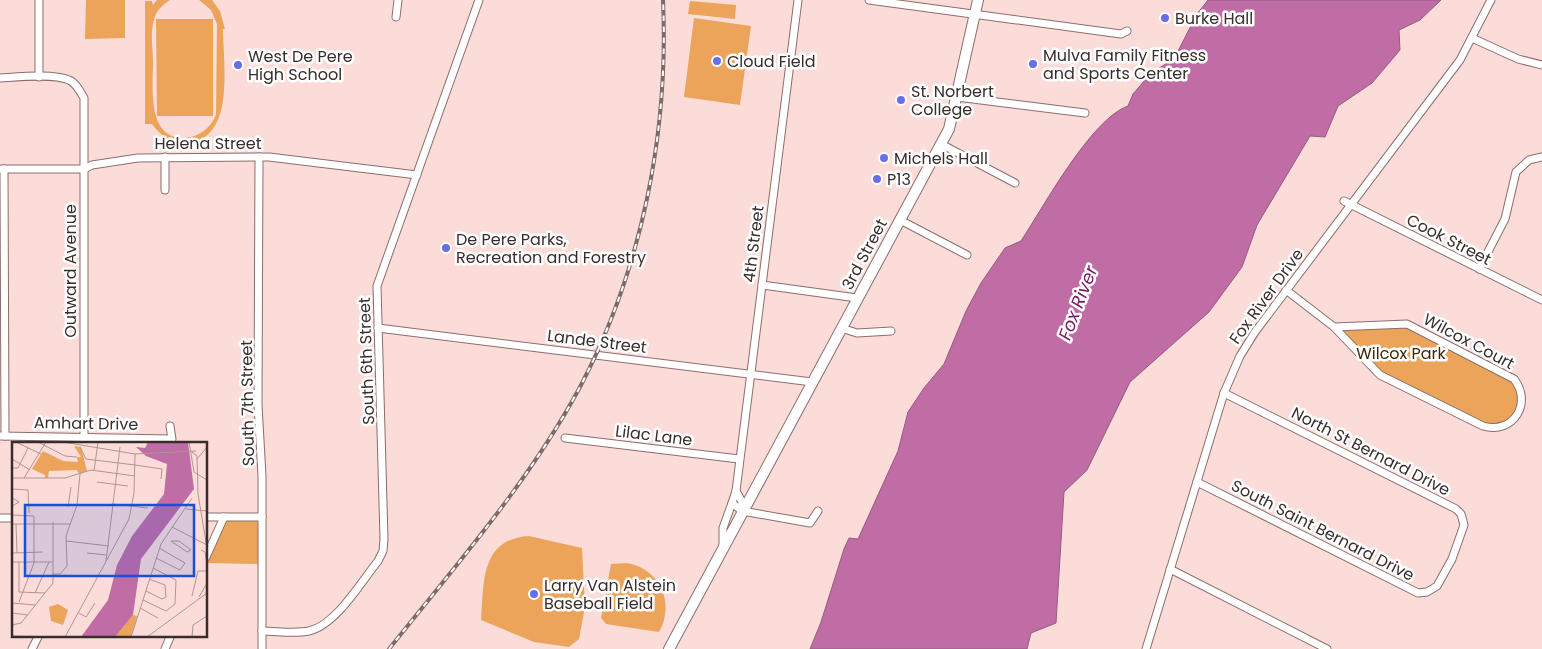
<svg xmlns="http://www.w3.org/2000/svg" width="1542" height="649" font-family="Poppins,sans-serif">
<rect width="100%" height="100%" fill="#fcdcd9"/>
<g fill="#eca45a">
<polygon points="86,0 125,0 125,38 85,39"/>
<path d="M157 0H170C162 5 156 11 154 20 150 33 153 49 153 62 153 89 146 145 191 137 203 134 211 126 216 115L217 24 211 10 199 0H212L220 11 225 29H223C223 63 236 138 188 143 174 144 160 136 152 124H145V1H152L153 5Z"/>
<polygon points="690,1 736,5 735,19 688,14"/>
<polygon points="694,18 751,26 740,105 684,97"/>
<polygon points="156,19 213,19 213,116 157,116"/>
<polygon points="1407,324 1508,375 1520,389 1517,416 1494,428 1380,375 1334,327"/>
<polygon points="224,517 262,517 262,564 206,563 206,557"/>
<path d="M529 536 582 548 585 607 579 639 569 647 534 642 481 620C484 583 480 539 529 536Z"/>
<path d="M627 563C661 569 675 604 659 632L606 624 601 618 611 564Z"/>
</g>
<path fill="#c06da5" stroke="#985a81" d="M1208 0H1441L1420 20 1399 30 1400 50 1372 83 1338 106 1325 137 1310 136 1257 225 1242 267 1209 312 1130 382 1087 470 1064 492 1056 623 1031 633 1027 649H810L821 622 844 549 849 538 858 539 898 451 908 412 924 388 944 364 966 311 981 283 1005 248 1021 241C1044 206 1091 119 1128 106L1133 94 1151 73 1174 59 1197 14Z"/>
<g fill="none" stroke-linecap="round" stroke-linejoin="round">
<defs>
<g id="street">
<polyline points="39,0 39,77"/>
<polyline points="798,0 736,491 732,503 742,511 810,523 818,511"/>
<polyline points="869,0 1121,34 1127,31"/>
<polyline points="396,17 398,0"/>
<polyline points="1472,38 1518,59 1542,65"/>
<path d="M0 78C17 77 54 73 69 80 76 83 80 91 84 98V443"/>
<polyline points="957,97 1085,113"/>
<polyline points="941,144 1015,183"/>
<polyline points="165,157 165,190"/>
<polyline points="259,157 258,405 262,476 262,649"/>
<polyline points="0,169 84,169 92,165 138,158 269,157 417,175"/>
<polyline points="4,169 5,436"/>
<polyline points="1344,201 1542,300"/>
<polyline points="900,220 967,255"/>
<polyline points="1479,269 1505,219 1516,172 1529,160 1542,157"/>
<polyline points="762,285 857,298"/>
<polyline points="1286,290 1334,327"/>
<path d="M1407 324 1514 379C1533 403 1513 435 1483 426L1380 375 1334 327Z"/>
<polyline points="378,328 812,382"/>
<polyline points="841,328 857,333 891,331"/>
<polyline points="0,436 172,439 170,426"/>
<polyline points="565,438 739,459"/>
<polyline points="1197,482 1418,593 1427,592 1437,586 1452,559 1464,525 1461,514 1456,509 1224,393"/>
<polyline points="736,491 742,502 742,510"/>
<polyline points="206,517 262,517"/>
<polyline points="0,518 14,518"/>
<polyline points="723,546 723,528 732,503"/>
<polyline points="206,557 224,517"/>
<polyline points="1170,569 1327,649"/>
<path d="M262 631C277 631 294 634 309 631 336 625 361 582 378 561L383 551 384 539 377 286 479 0"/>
<polyline points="32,649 39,635"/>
<polyline points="165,649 171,635"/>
<polyline points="1146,649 1224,393 1240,356 1255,332 1460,60 1491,0"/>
</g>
<polyline id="secondary" points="669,649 949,129 978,0"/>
</defs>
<use href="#street" stroke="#8a6e6c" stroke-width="9"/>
<use href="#secondary" stroke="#8a6e6c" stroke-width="12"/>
<use href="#street" stroke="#fff" stroke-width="7"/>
<use href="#secondary" stroke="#fff" stroke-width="10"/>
<defs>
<path id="rail" d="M389 649C456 565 529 482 580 387 642 269 669 132 663 0"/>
</defs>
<use href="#rail" stroke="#7d6a69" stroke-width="4"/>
<use href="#rail" stroke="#fff" stroke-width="2" stroke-dasharray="5.5" stroke-linecap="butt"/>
</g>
<g fill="#676fe8" stroke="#fff" stroke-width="2">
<circle cx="1165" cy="18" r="5"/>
<circle cx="717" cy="61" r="5"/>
<circle cx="1033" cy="64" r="5"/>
<circle cx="238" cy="65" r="5"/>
<circle cx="901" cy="100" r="5"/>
<circle cx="884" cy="158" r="5"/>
<circle cx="877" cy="179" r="5"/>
<circle cx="446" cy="248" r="5"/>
<circle cx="534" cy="594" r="5"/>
</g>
<g text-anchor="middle" stroke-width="5" stroke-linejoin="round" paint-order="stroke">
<g font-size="16" fill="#392d2c" stroke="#fff" text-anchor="start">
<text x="1175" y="24">Burke Hall</text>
<text x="1043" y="61">Mulva Family Fitness<tspan x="1043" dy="18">and Sports Center</tspan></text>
<text x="248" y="62">West De Pere<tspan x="248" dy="18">High School</tspan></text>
<text x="727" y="67">Cloud Field</text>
<text x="911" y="97">St. Norbert<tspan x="911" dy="18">College</tspan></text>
<text x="894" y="164">Michels Hall</text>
<text x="887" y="185">P13</text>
<text x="456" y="245">De Pere Parks,<tspan x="456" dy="18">Recreation and Forestry</tspan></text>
<text x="544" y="591">Larry Van Alstein<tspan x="544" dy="18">Baseball Field</tspan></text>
</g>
<g font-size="16" fill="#392d2c" stroke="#fff">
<text x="208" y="149">Helena Street</text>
<text transform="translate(1449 239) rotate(27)" y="6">Cook Street</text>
<text transform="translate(753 244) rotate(-83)" y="6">4th Street</text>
<text transform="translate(864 254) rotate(-62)" y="6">3rd Street</text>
<text transform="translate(70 271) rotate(-90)" y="6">Outward Avenue</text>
<text transform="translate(1266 296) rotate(-54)" y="6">Fox River Drive</text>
<text transform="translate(597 341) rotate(7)" y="6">Lande Street</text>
<text transform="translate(1469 341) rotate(28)" y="6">Wilcox Court</text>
<text transform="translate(366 361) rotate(-92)" y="6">South 6th Street</text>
<text transform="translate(247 403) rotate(-91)" y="6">South 7th Street</text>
<text transform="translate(86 423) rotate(1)" y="6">Amhart Drive</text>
<text transform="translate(654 435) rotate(7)" y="6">Lilac Lane</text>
<text transform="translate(1371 451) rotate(27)" y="6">North St Bernard Drive</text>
<text transform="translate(1323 530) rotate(27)" y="6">South Saint Bernard Drive</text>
</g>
<g font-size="16" fill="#422605" stroke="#fff">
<text x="1401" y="359">Wilcox Park</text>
</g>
<g font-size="18" font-style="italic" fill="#7b1763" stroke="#fff">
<text transform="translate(1078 303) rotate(-69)" y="6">Fox River</text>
</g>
</g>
<g transform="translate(12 442)">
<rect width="195" height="195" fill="#fcdcd9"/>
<path d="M62 4 69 5 75 29 67 32 65 28 37 29 36 36H33V33L20 27 31 9 51 19 66 20 65 15H69ZM46 162 56 168 51 183 39 179 37 165ZM121 173 125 174 119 195H103Z" fill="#eca45a"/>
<path d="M136 0H176L182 47 129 117 121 173 103 195H69L96 158 105 123 120 94 152 52 155 22 134 14 124 5 133 6Z" fill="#c06da5"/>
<path fill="none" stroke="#ae9694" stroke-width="1" d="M4 0 29 12M26 0 53 14 65 15M51 0 123 12 184 9M177 0 182 30 195 38M68 5 74 17 123 23M180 10 185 14 186 52 195 106M0 17 18 28M185 17 195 5M123 23 150 27 149 37M0 26H6L16 6M82 29 86 0M0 36H53L79 28 123 34M12 36 34 0M85 40 116 44M0 47 16 48 17 71M0 56 7 60 0 64M100 62 136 66M56 65 59 45M174 67 195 69M0 73 22 74V121L7 160M0 82H58M4 82 5 111M13 82V111M160 85 195 103M54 99 97 104M159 99H167L179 108 175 110ZM189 108 193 110 195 123M0 111 31 110M75 111 94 113M144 116 168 128 173 121 147 106M94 119 108 5M0 120H41M7 120V150L33 151M41 132H48L55 124 54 94 65 63 68 32M134 149 150 157 154 155 153 143 137 137M23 151 37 120M180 154 186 129H194M187 155 195 141M131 158 154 169 163 162 164 138 141 126M0 161 23 163M128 166 146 176M0 171 16 173M67 171 74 175 83 161M0 183 9 181 41 141V80M0 194 49 195M53 195 117 77 122 51 123 12M119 195 149 102 180 56M135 195 195 151M180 195 181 183 195 174"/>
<path fill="#1d4ed8" fill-opacity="0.15" stroke="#1d4ed8" stroke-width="2.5" d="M13 63H182V134H13Z"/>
<rect width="195" height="195" fill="none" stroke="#392d2c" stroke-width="2.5"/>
</g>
</svg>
